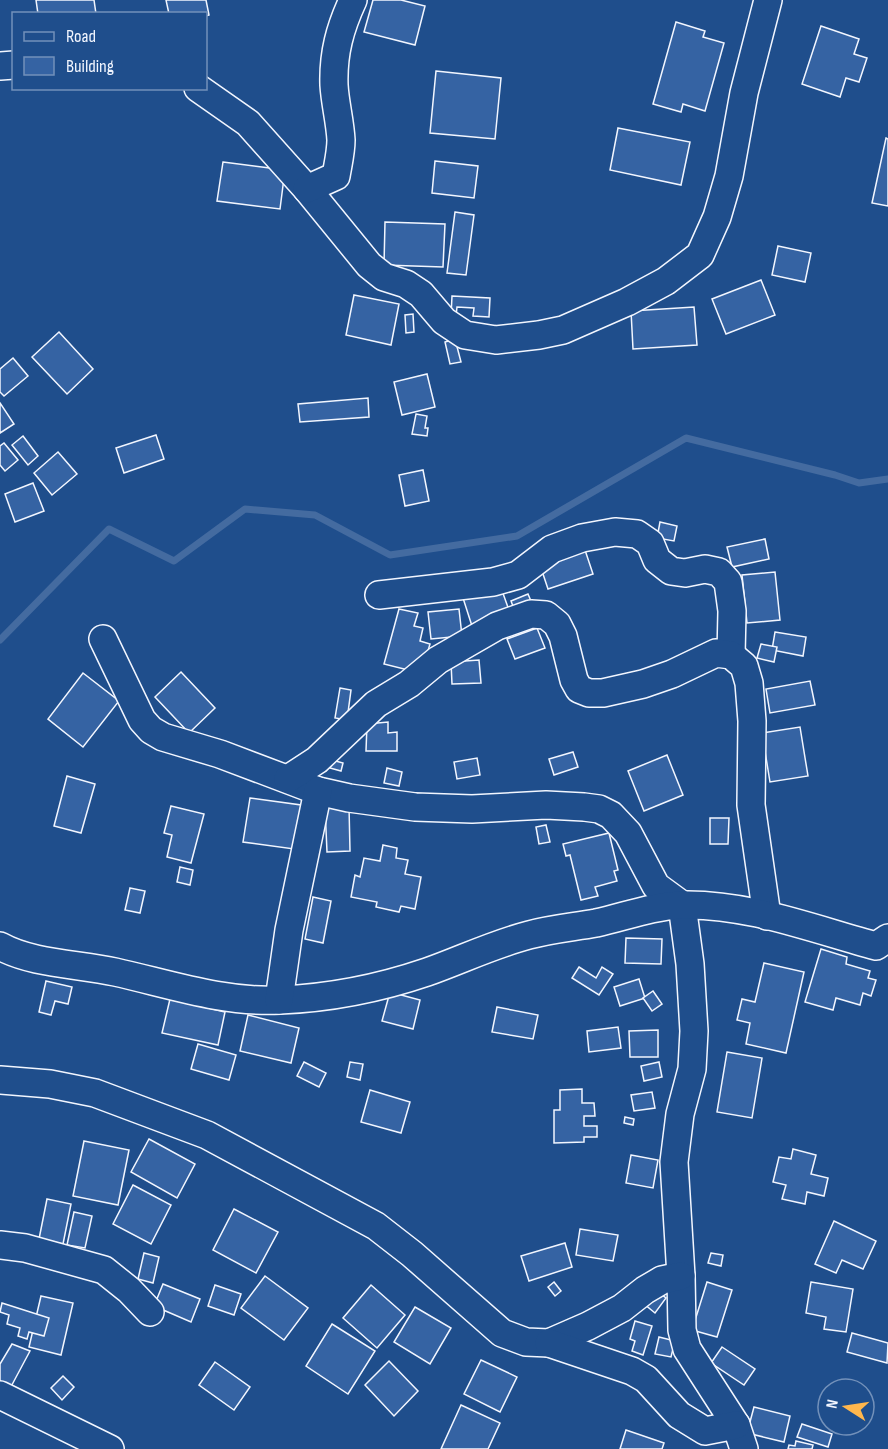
<svg xmlns="http://www.w3.org/2000/svg" width="888" height="1449" font-family="'Sofia Sans Condensed',sans-serif">
<rect width="100%" height="100%" fill="#1f4e8c"/>
<g fill="none" stroke-linecap="round" stroke-linejoin="round">
<polyline stroke="#446ba0" stroke-width="7" points="0,640 109,529 174,561 245,509 315,515 390,555 517,536 686,438 835,475 859,483 888,479"/>
</g>
<g fill="#3563a3" stroke="#f2f6ff" stroke-width="1.5">
<polygon points="36,0 94,0 96,14 38,14"/>
<polygon points="166,0 206,0 209,15 206,16 206,14 169,14"/>
<polygon points="373,0 401,0 425,6 415,45 364,32"/>
<polygon points="676,22 705,31 703,37 724,43 705,111 683,104 681,112 653,104"/>
<polygon points="821,26 859,39 854,54 867,58 859,82 846,78 840,97 802,84"/>
<polygon points="436,71 501,78 495,139 430,133"/>
<polygon points="618,128 690,142 681,185 610,170"/>
<polygon points="886,138 888,139 888,206 872,203"/>
<polygon points="435,161 478,166 474,198 432,193"/>
<polygon points="223,162 285,170 280,209 217,201"/>
<polygon points="455,212 474,215 466,275 447,273"/>
<polygon points="385,222 445,224 443,267 384,265"/>
<polygon points="778,246 811,253 805,282 772,275"/>
<polygon points="761,280 775,315 726,334 712,299"/>
<polygon points="354,295 399,304 391,345 346,335"/>
<polygon points="452,296 490,298 489,317 473,316 474,308 457,307 456,316 451,316"/>
<polygon points="694,307 697,345 633,349 631,311"/>
<polygon points="413,314 414,332 406,333 405,315"/>
<polygon points="59,332 93,369 67,394 32,357"/>
<polygon points="455,339 461,362 450,364 445,342"/>
<polygon points="13,358 28,376 4,396 0,392 0,369"/>
<polygon points="427,374 435,407 402,415 394,382"/>
<polygon points="368,398 369,417 300,422 298,404"/>
<polygon points="0,403 14,424 0,433"/>
<polygon points="416,414 427,416 425,428 428,428 427,436 412,434"/>
<polygon points="156,435 164,459 124,473 116,448"/>
<polygon points="23,436 38,456 28,465 12,445"/>
<polygon points="4,443 18,460 5,471 0,465 0,446"/>
<polygon points="58,452 77,474 52,495 34,473"/>
<polygon points="423,470 429,501 405,506 399,475"/>
<polygon points="33,483 44,511 15,522 5,494"/>
<polygon points="660,522 677,526 674,541 657,538"/>
<polygon points="765,539 769,559 732,567 727,547"/>
<polygon points="584,547 593,574 548,589 539,562"/>
<polygon points="775,572 780,620 747,623 742,575"/>
<polygon points="500,585 510,613 472,626 463,598"/>
<polygon points="528,594 534,608 516,614 511,601"/>
<polygon points="399,609 418,613 414,626 423,628 420,641 430,644 423,668 412,671 384,664"/>
<polygon points="459,609 462,636 431,639 428,612"/>
<polygon points="537,628 545,648 515,659 507,639"/>
<polygon points="775,632 806,637 803,656 772,650"/>
<polygon points="761,644 777,647 774,662 757,658"/>
<polygon points="479,660 481,683 452,684 451,662"/>
<polygon points="181,672 215,708 189,733 155,697"/>
<polygon points="83,673 119,701 83,747 48,719"/>
<polygon points="810,681 815,705 770,713 766,689"/>
<polygon points="340,688 351,690 347,720 335,718"/>
<polygon points="388,722 388,733 397,732 397,751 366,751 367,724"/>
<polygon points="800,727 808,776 770,782 762,733"/>
<polygon points="573,752 578,767 554,775 549,759"/>
<polygon points="667,755 683,795 644,811 628,771"/>
<polygon points="477,758 480,775 457,779 454,762"/>
<polygon points="332,760 343,763 341,771 330,768"/>
<polygon points="387,768 402,772 399,786 384,783"/>
<polygon points="67,776 95,784 81,833 54,826"/>
<polygon points="250,798 301,805 294,849 243,842"/>
<polygon points="171,806 204,814 191,863 167,857 172,835 164,833"/>
<polygon points="349,806 350,851 327,852 325,807"/>
<polygon points="710,818 729,818 728,844 710,844"/>
<polygon points="546,825 550,842 539,844 536,827"/>
<polygon points="609,833 618,870 614,871 617,881 595,887 598,896 581,900 570,855 566,856 563,844"/>
<polygon points="383,845 397,848 396,858 408,860 405,874 421,877 415,909 401,906 399,912 376,907 377,902 351,897 355,875 360,877 364,858 380,861"/>
<polygon points="180,867 193,870 190,885 177,882"/>
<polygon points="130,888 145,891 140,913 125,910"/>
<polygon points="313,897 331,901 323,943 305,939"/>
<polygon points="626,938 662,939 661,964 625,963"/>
<polygon points="821,949 847,957 846,964 870,971 868,978 876,980 871,996 863,993 860,1005 836,998 833,1010 805,1002"/>
<polygon points="764,963 804,972 786,1053 746,1044 750,1023 737,1020 742,999 755,1002"/>
<polygon points="579,967 596,978 602,967 613,974 599,995 572,978"/>
<polygon points="639,979 645,998 620,1006 614,987"/>
<polygon points="46,981 72,987 68,1004 55,1001 51,1015 39,1012"/>
<polygon points="653,991 662,1004 652,1011 643,998"/>
<polygon points="390,992 420,1000 413,1029 382,1021"/>
<polygon points="170,999 225,1012 218,1045 162,1033"/>
<polygon points="497,1007 538,1015 533,1039 492,1032"/>
<polygon points="248,1015 299,1028 291,1063 240,1051"/>
<polygon points="618,1027 621,1048 589,1052 587,1031"/>
<polygon points="658,1030 658,1057 630,1057 629,1031"/>
<polygon points="198,1044 236,1055 229,1080 191,1069"/>
<polygon points="727,1052 762,1058 752,1118 717,1112"/>
<polygon points="304,1062 326,1073 319,1087 297,1076"/>
<polygon points="350,1062 363,1064 360,1080 347,1077"/>
<polygon points="659,1062 662,1077 644,1081 641,1066"/>
<polygon points="582,1089 582,1103 594,1103 595,1116 584,1116 584,1126 597,1126 597,1137 584,1137 584,1142 554,1143 554,1110 560,1110 560,1090"/>
<polygon points="370,1090 410,1102 401,1133 361,1122"/>
<polygon points="652,1092 655,1108 634,1111 631,1095"/>
<polygon points="625,1117 634,1119 633,1125 624,1123"/>
<polygon points="149,1139 195,1164 177,1198 131,1172"/>
<polygon points="84,1141 129,1150 118,1205 73,1196"/>
<polygon points="793,1149 816,1155 811,1174 828,1178 824,1196 807,1192 805,1204 782,1199 786,1185 773,1182 779,1157 791,1159"/>
<polygon points="631,1155 658,1160 653,1188 626,1183"/>
<polygon points="133,1185 171,1205 151,1244 113,1224"/>
<polygon points="47,1199 71,1204 63,1244 39,1239"/>
<polygon points="234,1209 278,1232 256,1273 213,1250"/>
<polygon points="74,1212 92,1216 85,1248 67,1245"/>
<polygon points="834,1221 876,1241 863,1269 842,1260 836,1273 815,1264"/>
<polygon points="580,1229 618,1235 613,1261 576,1255"/>
<polygon points="565,1243 572,1267 529,1281 521,1256"/>
<polygon points="144,1253 159,1257 153,1283 138,1279"/>
<polygon points="711,1253 723,1255 721,1266 708,1263"/>
<polygon points="265,1276 308,1308 284,1340 241,1308"/>
<polygon points="554,1282 561,1291 555,1296 548,1287"/>
<polygon points="707,1282 732,1290 717,1337 692,1330"/>
<polygon points="811,1282 853,1289 846,1332 824,1329 826,1317 806,1313"/>
<polygon points="163,1284 200,1299 191,1322 154,1306"/>
<polygon points="215,1285 241,1294 234,1315 208,1306"/>
<polygon points="371,1285 405,1315 377,1348 343,1318"/>
<polygon points="653,1288 666,1298 655,1313 643,1303"/>
<polygon points="41,1296 73,1303 61,1355 29,1347"/>
<polygon points="2,1303 49,1318 44,1336 29,1332 27,1339 18,1336 20,1328 7,1324 9,1315 0,1312"/>
<polygon points="415,1307 451,1328 430,1364 394,1342"/>
<polygon points="635,1321 652,1326 643,1355 632,1351 635,1341 630,1339"/>
<polygon points="332,1324 375,1351 348,1394 306,1366"/>
<polygon points="852,1333 888,1343 887,1363 847,1352"/>
<polygon points="659,1337 675,1341 671,1357 655,1354"/>
<polygon points="12,1344 30,1351 6,1396 0,1392 0,1364"/>
<polygon points="722,1347 755,1369 744,1385 711,1363"/>
<polygon points="481,1360 517,1377 500,1412 464,1394"/>
<polygon points="389,1361 418,1391 394,1416 365,1385"/>
<polygon points="215,1362 250,1387 234,1410 199,1385"/>
<polygon points="63,1376 74,1387 62,1400 51,1388"/>
<polygon points="461,1405 500,1423 488,1449 441,1449"/>
<polygon points="754,1407 790,1416 784,1442 747,1433"/>
<polygon points="802,1424 832,1434 828,1447 797,1437"/>
<polygon points="626,1430 664,1443 662,1449 620,1449"/>
<polygon points="796,1441 813,1445 812,1449 788,1449 789,1445 795,1446"/>
</g>
<g fill="none" stroke-linecap="round" stroke-linejoin="round">
<defs>
<g id="minor">
<polyline points="0,66 14,65"/>
<polyline points="198,88 248,123 307,189 369,265 384,277 406,284 421,294 444,321 465,335 496,340 539,335 563,330 627,302 666,281 700,255 717,217 729,176 744,93 768,0"/>
<path d="M307 189 336 176C338 164 341 152 341 140 340 121 335 103 334 85 333 53 340 28 353 0"/>
<polyline points="379,595 493,582 518,575 552,549 582,538 615,532 637,534 650,543 657,560 671,571 685,573 705,569 719,572 728,582 732,611 731,655"/>
<polyline points="103,639 142,720 151,730 163,737 220,754 318,791 349,798 415,807 472,809 546,805 584,807 599,809 611,815 628,833 656,886 682,905 690,964 694,1031 692,1069 680,1114 674,1162 681,1276 682,1330 687,1349 736,1425 744,1449"/>
<polyline points="288,779 317,760 376,704 409,684 438,660 497,626 531,614 546,615 557,624 563,636 574,680 579,689 589,693 603,693 643,684 672,674 716,653 731,655 744,666 749,683 752,721 751,805 767,916"/>
<path d="M0 946C32 964 80 964 115 972 169 984 224 1003 280 1000 330 998 380 988 427 972 461 960 494 944 529 935 551 929 574 927 596 923 624 917 652 906 681 905 747 903 813 929 876 946L888 938"/>
<polyline points="279,1000 289,930 318,791"/>
<polyline points="0,1080 50,1084 95,1093 207,1135 376,1226 412,1254 502,1333 526,1342 549,1343 588,1326 622,1308 645,1290 662,1280 681,1276"/>
<polyline points="0,1245 25,1248 104,1270 129,1290 150,1312"/>
<polyline points="549,1343 632,1371 646,1379 679,1415 705,1431 736,1425"/>
<polyline points="0,1395 110,1449"/>
</g>
</defs>
<use href="#minor" stroke="#f2f6ff" stroke-width="30"/>
<use href="#minor" stroke="#1f4e8c" stroke-width="27"/>
</g>
<rect x="12" y="12" width="195" height="78" fill="#1f4e8c" stroke="#7391ba" stroke-width="1.5"/>
<rect x="24" y="32" width="30" height="9" fill="#1f4e8c" stroke="#7391ba" stroke-width="1.5"/>
<text x="66" y="42" font-size="18" fill="#f2f6ff">Road</text>
<rect x="24" y="57" width="30" height="18" fill="#3563a3" stroke="#7391ba" stroke-width="1.5"/>
<text x="66" y="72" font-size="18" fill="#f2f6ff">Building</text>
<g transform="translate(846 1407) rotate(282)"><circle r="28" fill="#1f4e8c" stroke="#7391ba" stroke-width="1.5"/>
<path d="M0-4.5L10 22L0 15L-10 22Z" fill="#ffb74d"/>
<text y="-9" font-size="16" font-weight="bold" text-anchor="middle" fill="#f2f6ff">N</text>
</g>
</svg>
